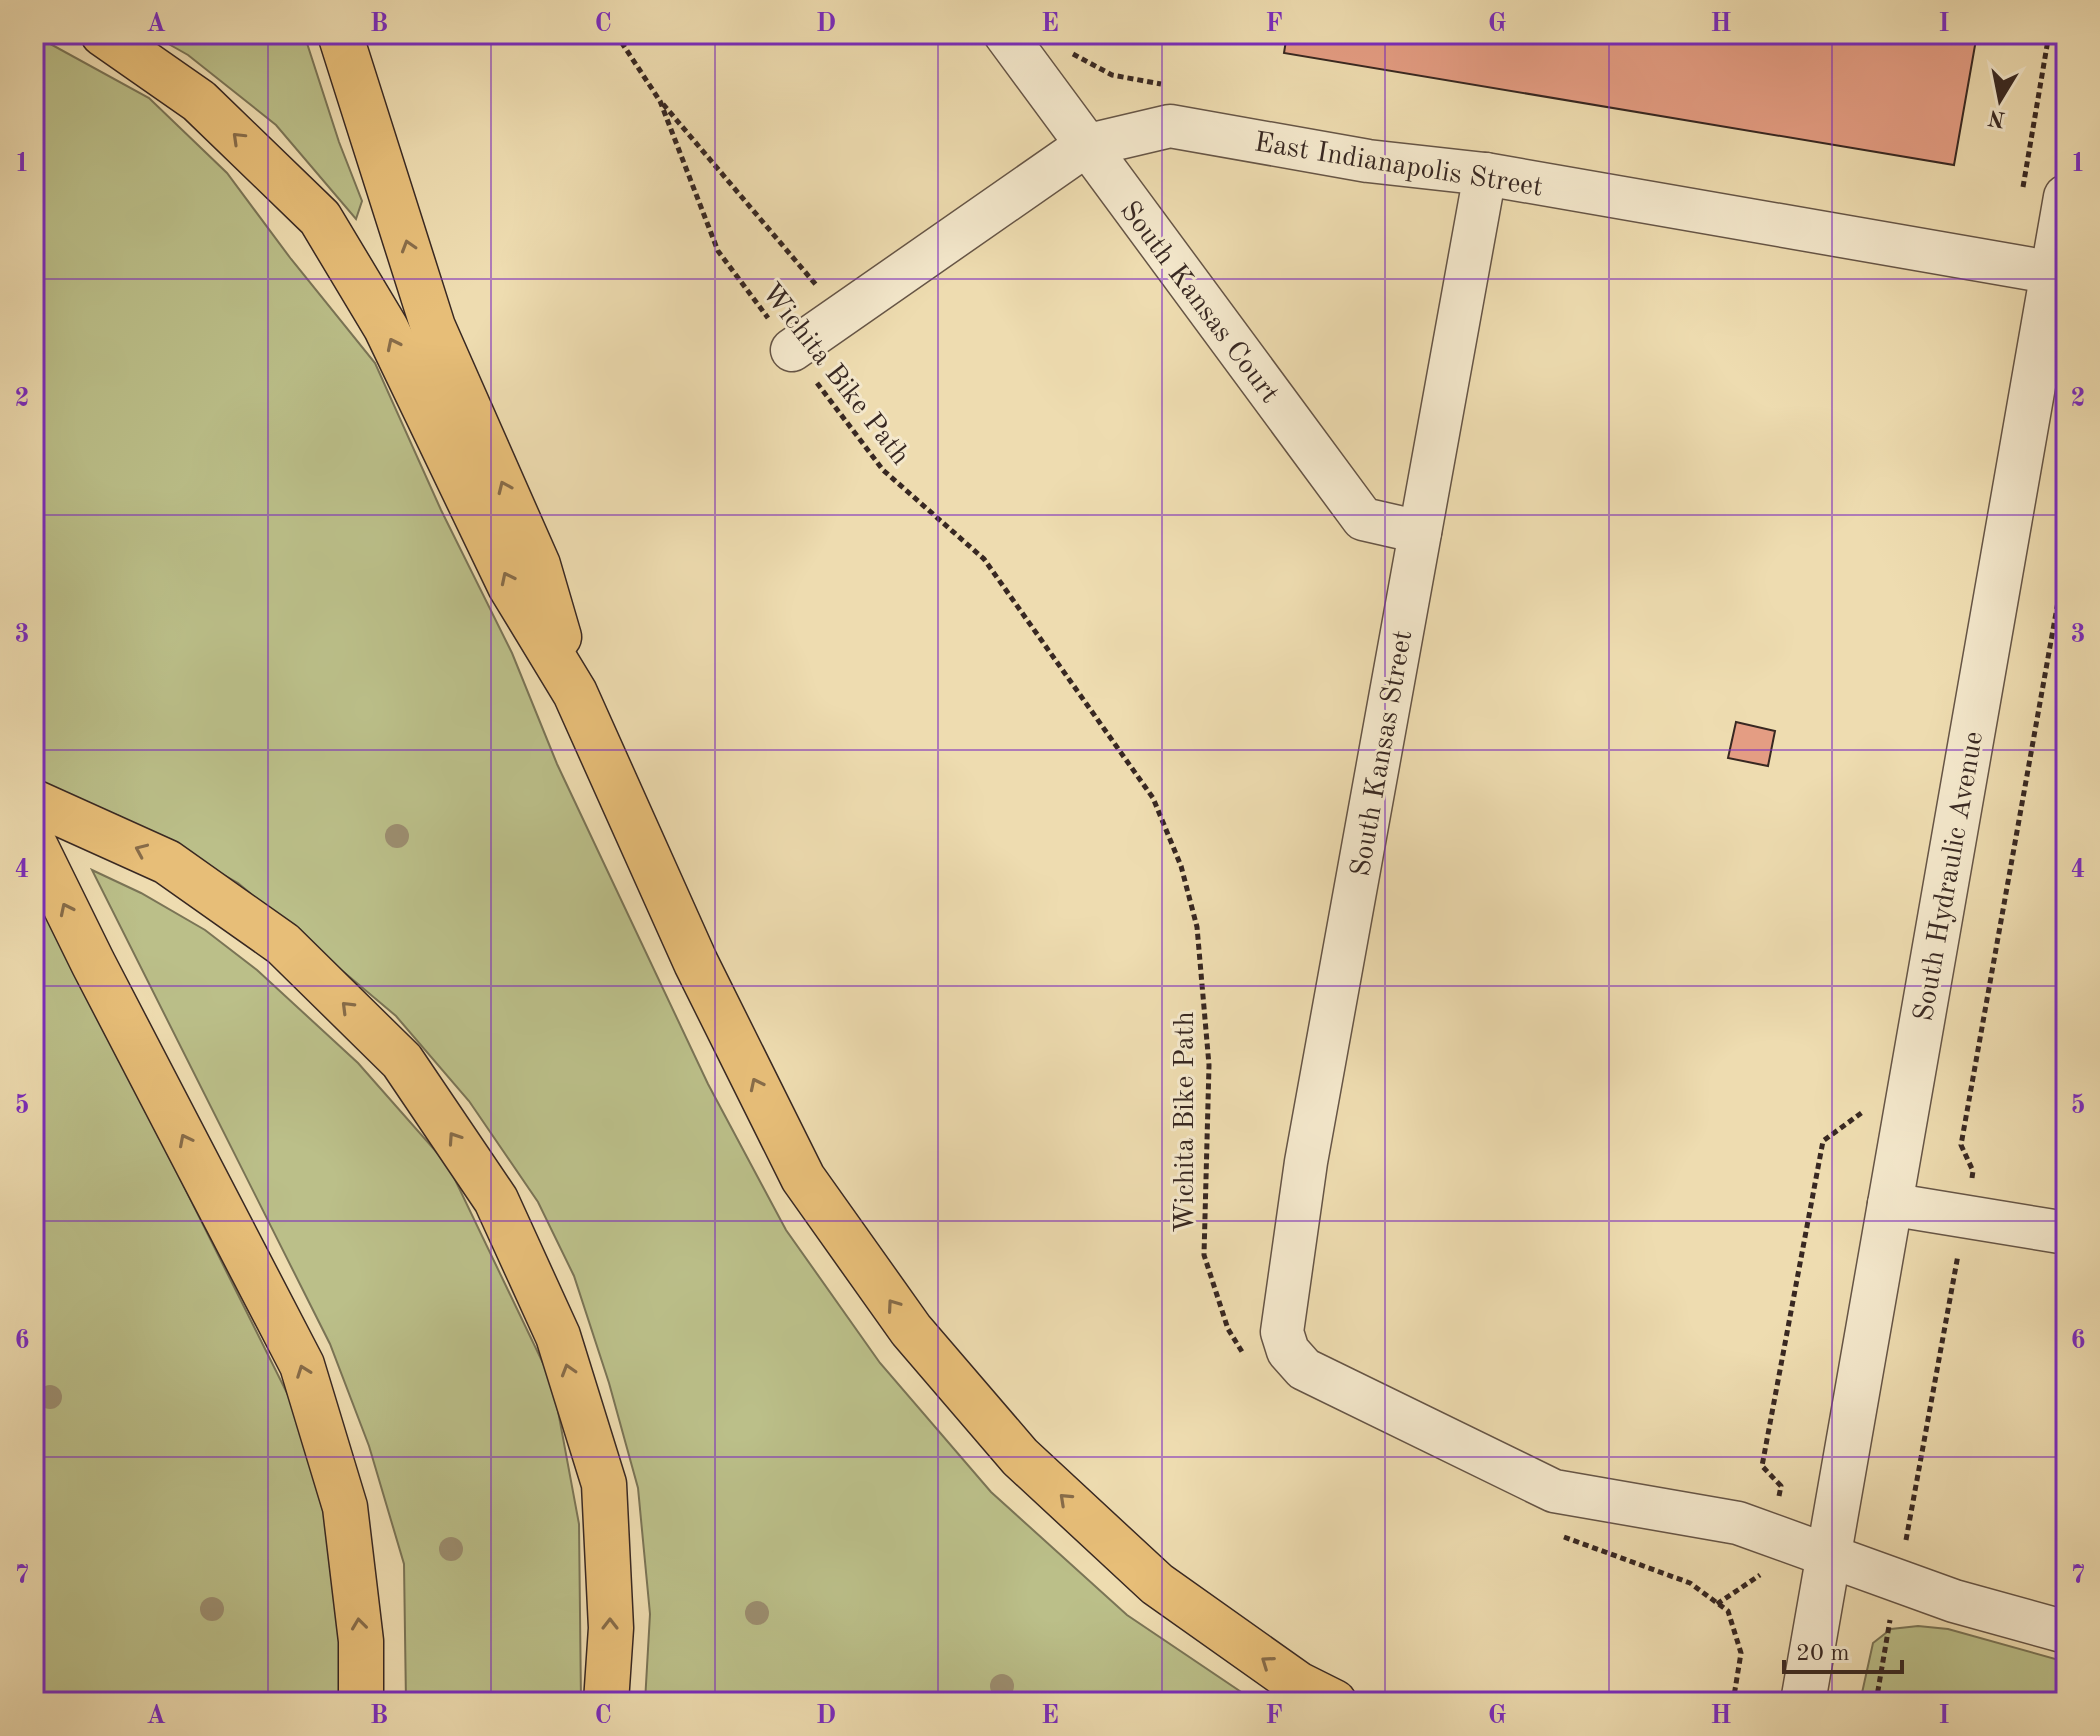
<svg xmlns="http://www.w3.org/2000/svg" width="2100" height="1736" font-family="'Old Standard TT',serif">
<rect width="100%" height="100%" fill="#eedcb0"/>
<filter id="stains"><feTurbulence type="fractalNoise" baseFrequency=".0025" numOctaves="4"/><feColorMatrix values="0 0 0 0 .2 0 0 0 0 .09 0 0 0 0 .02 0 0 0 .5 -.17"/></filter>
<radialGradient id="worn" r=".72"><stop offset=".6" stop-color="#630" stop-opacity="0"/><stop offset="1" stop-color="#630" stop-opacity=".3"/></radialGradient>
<g fill="#bbbf89" stroke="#7a7456" stroke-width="2">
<polygon points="151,34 304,34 339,142 362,201 356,219 276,125 188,55"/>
<polygon points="34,35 149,98 227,173 291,259 375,363 441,510 512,653 557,764 708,1084 786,1230 880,1363 991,1492 1127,1615 1256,1702 645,1702 650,1614 638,1488 609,1383 574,1276 538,1202 469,1101 396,1016 238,883 119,816 46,787 34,758"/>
<polygon points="92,870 141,893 205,930 257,970 358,1063 448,1165 553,1384 579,1524 581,1702 406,1702 404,1564 369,1446 330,1344"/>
<polygon points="34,893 63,944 291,1401 329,1531 350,1702 127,1702 34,1691"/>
<polygon points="1918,1626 1948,1629 2066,1662 2066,1702 1860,1702 1873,1643 1891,1629"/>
</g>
<g fill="#e49d83" stroke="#382822" stroke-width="2">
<polygon points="1287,34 1977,34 1954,165 1284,53"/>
<polygon points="1736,722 1775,731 1768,766 1728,758"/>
</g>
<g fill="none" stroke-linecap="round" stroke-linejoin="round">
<defs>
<g id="minor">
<polyline points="1005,34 1363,519 1420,532"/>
<polyline points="1485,174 1306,1162 1282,1332 1288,1351 1304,1369 1554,1491 1738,1523 1954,1601 2066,1632"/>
<polyline points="792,350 1085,146 1170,126 1368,161 1485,174 2066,275"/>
<polyline points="1889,1204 2066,1233"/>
</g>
<polyline id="tertiary" points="1803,1702 2066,197"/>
<g id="motorway">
<polyline points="103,34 199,101 320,218 386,328 510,586 575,693 696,963 803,1178 911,1330 1020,1457 1157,1584 1298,1684 1334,1702"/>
<polyline points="340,34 433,327 538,565 559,637"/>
<polyline points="34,802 167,862 283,944 402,1061 496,1200 558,1336 604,1484 611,1628 606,1702"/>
<polyline points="34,843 93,963 302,1365 345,1507 361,1641 361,1702"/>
</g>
</defs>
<use href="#minor" stroke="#665546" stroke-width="45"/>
<use href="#tertiary" stroke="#665546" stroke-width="47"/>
<use href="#motorway" stroke="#382822" stroke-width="47"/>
<g stroke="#382822" stroke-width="5" stroke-dasharray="6 4" stroke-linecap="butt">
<polyline points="616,34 660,101 718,251 768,318"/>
<polyline points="1073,54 1112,75 1161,84"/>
<polyline points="663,104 817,286"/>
<polyline points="2023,187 2049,34"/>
<polyline points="817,383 883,470 984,559 1153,798 1181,866 1197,927 1209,1065 1204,1255 1228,1329 1244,1355"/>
<polyline points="1972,1178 1973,1171 1961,1145 2066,557"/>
<polyline points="1779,1496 1781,1486 1762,1466 1823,1141 1864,1111"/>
<polyline points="1564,1537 1690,1583 1728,1611 1741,1653 1733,1702"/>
<polyline points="1906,1540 1958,1255"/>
<polyline points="1717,1604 1760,1575"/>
<polyline points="1876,1702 1890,1620"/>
</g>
<use href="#minor" stroke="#f4e8cc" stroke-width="42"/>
<use href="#tertiary" stroke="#f4e8cc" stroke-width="44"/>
<use href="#motorway" stroke="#e7be78" stroke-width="44"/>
</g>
<g fill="#9c8e70">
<circle cx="397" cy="836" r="12"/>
<circle cx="50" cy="1397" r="12"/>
<circle cx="451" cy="1549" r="12"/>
<circle cx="212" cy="1609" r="12"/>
<circle cx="757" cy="1613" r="12"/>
<circle cx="1002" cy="1686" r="12"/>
</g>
<defs><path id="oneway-chevron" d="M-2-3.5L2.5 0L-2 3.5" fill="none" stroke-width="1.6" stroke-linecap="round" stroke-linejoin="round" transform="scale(2)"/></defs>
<g stroke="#876c49">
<use href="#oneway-chevron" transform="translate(238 138) rotate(-136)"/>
<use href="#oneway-chevron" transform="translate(408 246) rotate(-107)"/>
<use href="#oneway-chevron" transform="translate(393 344) rotate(-116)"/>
<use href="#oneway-chevron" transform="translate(504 487) rotate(-114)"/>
<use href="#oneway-chevron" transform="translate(507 578) rotate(-116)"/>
<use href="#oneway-chevron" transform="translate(141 850) rotate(-156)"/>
<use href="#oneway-chevron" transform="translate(66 909) rotate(-116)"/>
<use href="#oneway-chevron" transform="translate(347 1007) rotate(-135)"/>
<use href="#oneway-chevron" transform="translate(756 1084) rotate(-116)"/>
<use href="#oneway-chevron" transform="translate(454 1138) rotate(-124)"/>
<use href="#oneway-chevron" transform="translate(185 1140) rotate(-117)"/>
<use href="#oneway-chevron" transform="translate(893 1305) rotate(-125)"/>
<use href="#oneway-chevron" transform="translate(568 1370) rotate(-107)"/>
<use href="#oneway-chevron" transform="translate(303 1371) rotate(-110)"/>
<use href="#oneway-chevron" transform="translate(1065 1499) rotate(-137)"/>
<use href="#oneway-chevron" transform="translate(359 1624) rotate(-97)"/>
<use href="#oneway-chevron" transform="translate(610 1624) rotate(-90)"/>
<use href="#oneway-chevron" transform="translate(1267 1662) rotate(-145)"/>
</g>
<path fill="none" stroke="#7b2cbf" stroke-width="2" stroke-opacity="0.55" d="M268 34V1702M491 34V1702M715 34V1702M938 34V1702M1162 34V1702M1385 34V1702M1609 34V1702M1832 34V1702M34 279H2066M34 515H2066M34 750H2066M34 986H2066M34 1221H2066M34 1457H2066"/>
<g text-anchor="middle" stroke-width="6" stroke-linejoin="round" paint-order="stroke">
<g font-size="28" fill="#382822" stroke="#f4e8cc">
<text transform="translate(1399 163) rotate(9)" y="10">East Indianapolis Street</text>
<text transform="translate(1201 301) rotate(53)" y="10">South Kansas Court</text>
<text transform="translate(837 373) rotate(52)" y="10">Wichita Bike Path</text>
<text transform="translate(1380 753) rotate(-80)" y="10">South Kansas Street</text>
<text transform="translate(1947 876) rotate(-80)" y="10">South Hydraulic Avenue</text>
<text transform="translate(1183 1122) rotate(-90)" y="10">Wichita Bike Path</text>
</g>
</g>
<rect width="2100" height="1736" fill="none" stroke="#eedcb0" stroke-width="88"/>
<g transform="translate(2000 100) rotate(190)" stroke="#f4e8cc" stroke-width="6" paint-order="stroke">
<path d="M0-6L14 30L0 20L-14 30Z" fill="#382822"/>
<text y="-12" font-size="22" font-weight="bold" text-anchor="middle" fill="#382822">N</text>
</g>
<path d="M1784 1660v12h118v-12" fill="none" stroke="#382822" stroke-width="4"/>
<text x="1796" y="1660" font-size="24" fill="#382822" stroke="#f4e8cc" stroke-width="6" paint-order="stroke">20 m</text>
<rect x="44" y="44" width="2012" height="1648" fill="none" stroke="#7b2cbf" stroke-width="3"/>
<g font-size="26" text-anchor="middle" font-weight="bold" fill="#7b2cbf">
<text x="156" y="31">A</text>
<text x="379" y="31">B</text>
<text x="603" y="31">C</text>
<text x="826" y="31">D</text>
<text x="1050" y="31">E</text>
<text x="1274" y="31">F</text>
<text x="1497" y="31">G</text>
<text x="1721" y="31">H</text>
<text x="1944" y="31">I</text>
<text x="22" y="171">1</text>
<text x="2078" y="171">1</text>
<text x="22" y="406">2</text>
<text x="2078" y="406">2</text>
<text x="22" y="642">3</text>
<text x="2078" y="642">3</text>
<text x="22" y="877">4</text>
<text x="2078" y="877">4</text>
<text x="22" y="1113">5</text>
<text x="2078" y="1113">5</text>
<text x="22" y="1348">6</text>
<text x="2078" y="1348">6</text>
<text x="22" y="1583">7</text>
<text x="2078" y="1583">7</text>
<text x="156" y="1723">A</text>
<text x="379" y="1723">B</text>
<text x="603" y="1723">C</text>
<text x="826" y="1723">D</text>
<text x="1050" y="1723">E</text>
<text x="1274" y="1723">F</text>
<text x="1497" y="1723">G</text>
<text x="1721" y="1723">H</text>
<text x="1944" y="1723">I</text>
</g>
<rect width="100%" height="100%" filter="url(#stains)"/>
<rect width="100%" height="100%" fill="url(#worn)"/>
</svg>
